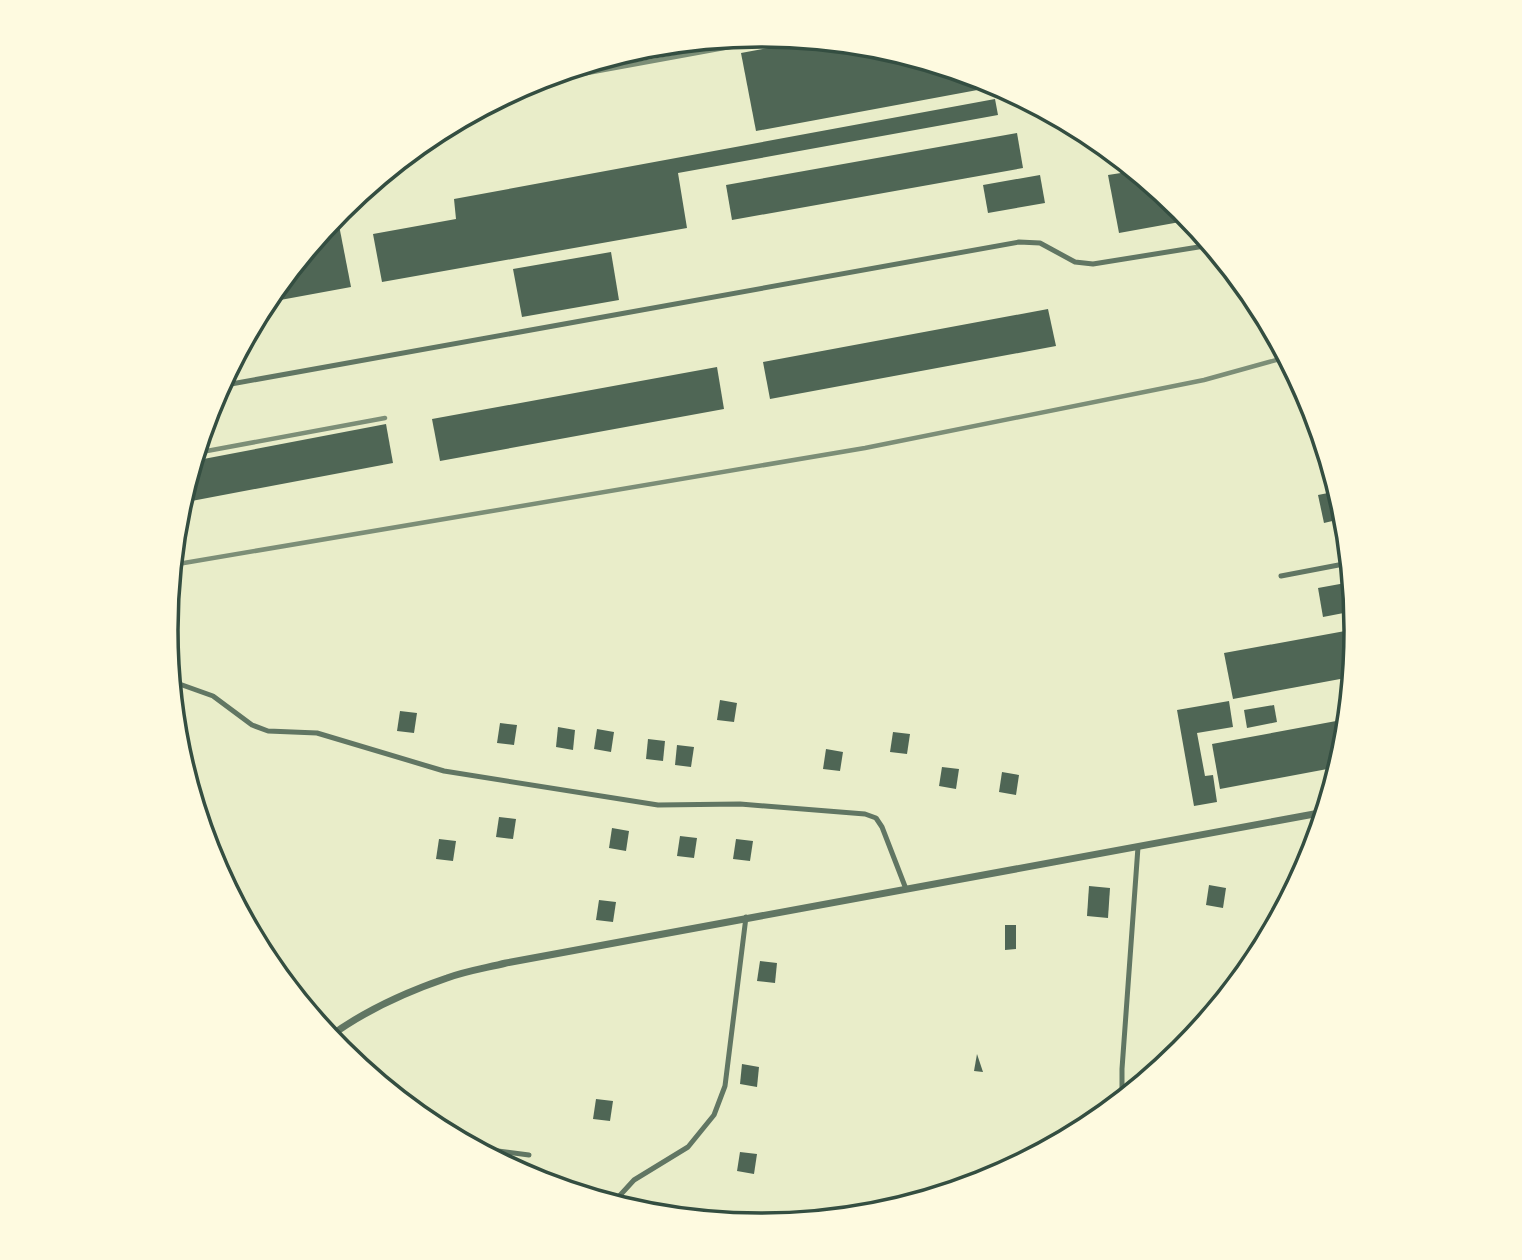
<svg xmlns="http://www.w3.org/2000/svg" width="1522" height="1260" font-family="'PT Sans',sans-serif">
<rect width="100%" height="100%" fill="#e9edc9"/>
<g fill="#4f6655">
<polygon points="813,40 877,47 989,80 999,86 756,131 741,53"/>
<polygon points="995,99 998,115 678,173 687,228 382,282 373,234 456,219 454,199"/>
<polygon points="1017,133 1023,168 732,220 726,185"/>
<polygon points="1134,171 1182,210 1191,220 1119,233 1108,175"/>
<polygon points="1040,175 1045,203 988,213 983,185"/>
<polygon points="338,220 351,287 264,303 330,222"/>
<polygon points="611,252 619,300 522,317 513,269"/>
<polygon points="1245,286 1256,300 1262,311 1250,313"/>
<polygon points="1048,309 1056,346 770,399 763,362"/>
<polygon points="717,367 724,409 440,461 432,419"/>
<polygon points="386,424 393,463 181,503 193,461"/>
<polygon points="1338,491 1345,518 1324,523 1318,495"/>
<polygon points="1351,582 1354,611 1323,617 1318,588"/>
<polygon points="1356,629 1351,677 1233,699 1224,653"/>
<polygon points="720,700 737,703 734,722 717,720"/>
<polygon points="1229,701 1233,727 1197,733 1205,776 1213,775 1217,802 1194,806 1177,710"/>
<polygon points="1274,705 1277,722 1247,728 1244,710"/>
<polygon points="400,711 417,713 414,733 397,731"/>
<polygon points="1347,719 1344,746 1338,767 1220,789 1212,744"/>
<polygon points="500,723 517,725 514,745 497,743"/>
<polygon points="558,727 575,730 573,750 556,747"/>
<polygon points="597,729 614,732 611,752 594,749"/>
<polygon points="893,732 910,734 907,754 890,752"/>
<polygon points="648,739 665,741 663,761 646,759"/>
<polygon points="677,745 694,747 691,767 675,765"/>
<polygon points="826,749 843,752 840,771 823,769"/>
<polygon points="942,767 959,769 956,789 939,786"/>
<polygon points="1002,772 1019,775 1016,795 999,792"/>
<polygon points="499,817 516,819 513,839 496,837"/>
<polygon points="612,828 629,831 626,851 609,848"/>
<polygon points="680,836 697,838 694,858 677,856"/>
<polygon points="439,839 456,841 453,861 436,859"/>
<polygon points="736,839 753,841 750,861 733,859"/>
<polygon points="1209,885 1226,888 1223,908 1206,905"/>
<polygon points="1089,886 1110,888 1108,918 1087,916"/>
<polygon points="599,900 616,902 613,922 596,920"/>
<polygon points="1005,925 1016,925 1016,949 1005,950"/>
<polygon points="760,961 777,963 775,983 757,981"/>
<polygon points="977,1054 983,1072 974,1071"/>
<polygon points="742,1064 759,1067 757,1087 740,1084"/>
<polygon points="596,1099 613,1101 610,1121 593,1119"/>
<polygon points="740,1152 757,1154 754,1174 737,1171"/>
</g>
<g fill="none" stroke-linecap="round" stroke-linejoin="round">
<g stroke="#617663" stroke-width="5">
<polyline points="620,54 680,43"/>
<polyline points="220,386 1019,242 1040,243 1075,262 1093,264 1211,245"/>
<polyline points="1281,576 1349,563"/>
<polyline points="171,681 213,696 252,725 268,731 317,733 444,771 658,805 740,804 865,814 876,818 882,827 906,889"/>
<polyline points="1122,1100 1122,1069 1138,847"/>
<polyline points="474,1148 529,1155"/>
<polyline points="612,1204 634,1180 688,1147 714,1115 725,1086 746,917"/>
</g>
<path stroke="#617663" stroke-width="7" d="M329 1037C364 1011 406 992 447 978 466 971 486 968 506 963L1325 812"/>
<g stroke="#7c8e77" stroke-width="4.5">
<polyline points="527,84 785,37"/>
<polyline points="196,453 385,418"/>
<polyline points="172,565 865,448 1204,380 1287,357"/>
</g>
</g>
<path d="M0 0H1522V1260H0ZM178 630a583 583 0 1 1 1166 0a583 583 0 1 1-1166 0Z" fill="#fefae0" fill-rule="evenodd"/>
<path fill="none" stroke="#344e41" stroke-width="3.5" d="M178 630a583 583 0 1 1 1166 0a583 583 0 1 1-1166 0Z"/>
</svg>
